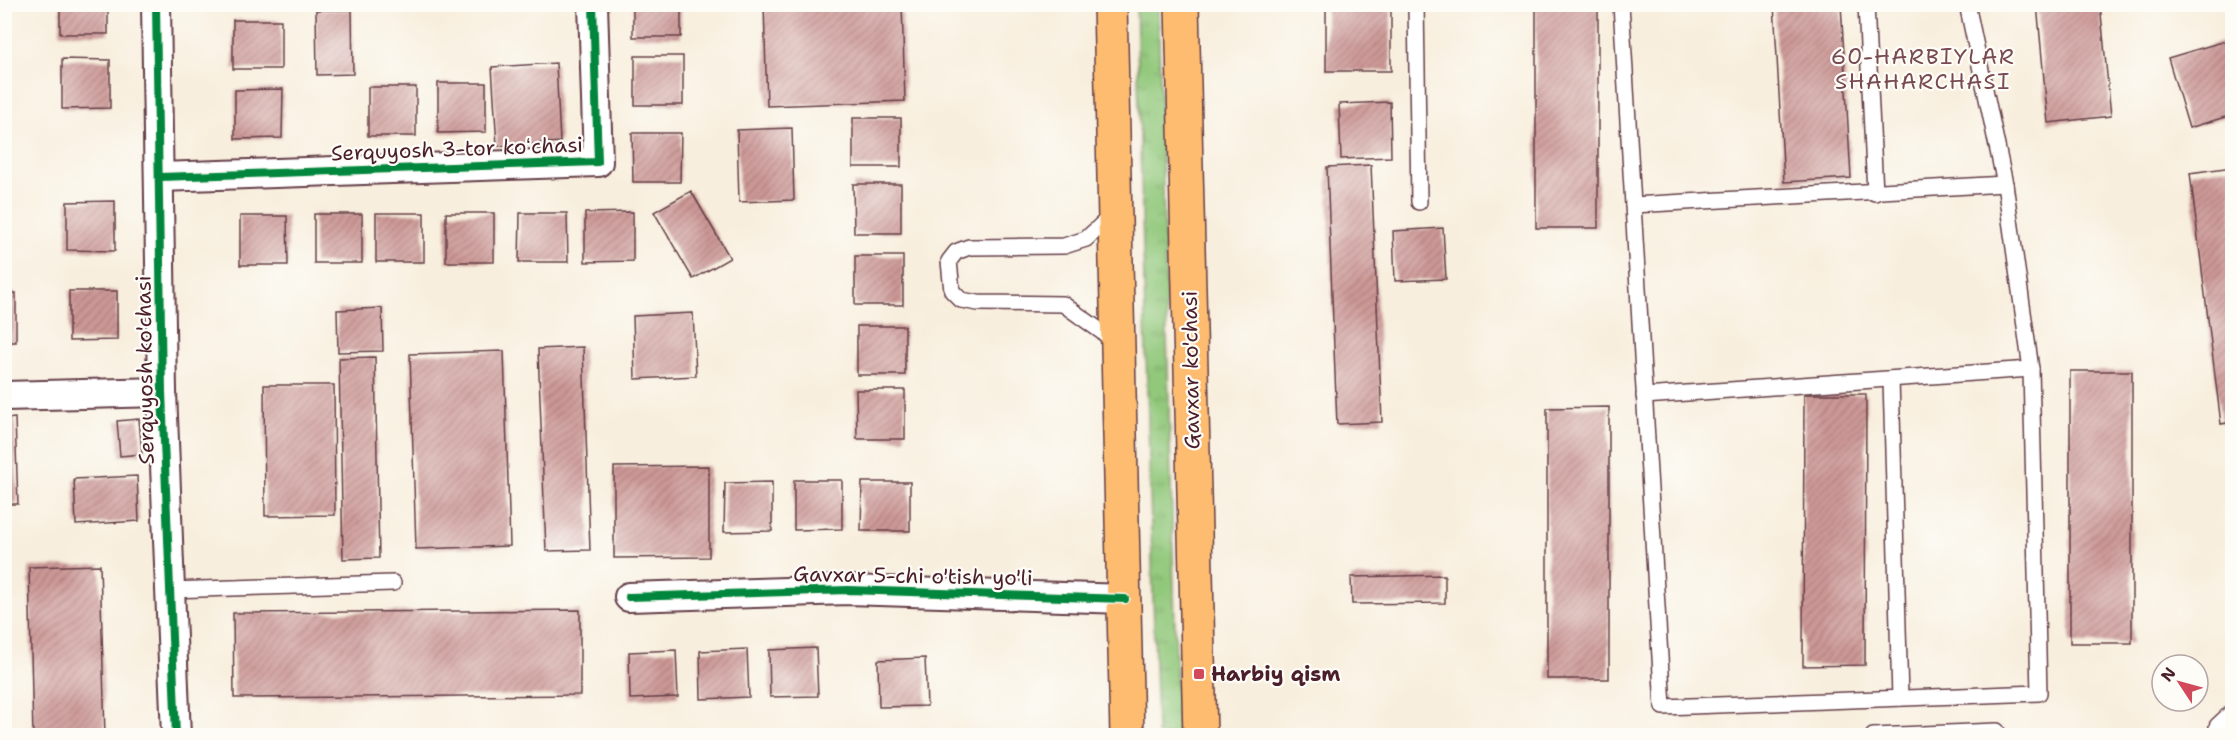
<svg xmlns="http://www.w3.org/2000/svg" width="2237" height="740" font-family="'Shantell Sans',sans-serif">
<defs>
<pattern id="grass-tufts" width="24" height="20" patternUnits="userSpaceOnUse" patternTransform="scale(1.5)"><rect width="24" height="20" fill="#91c87a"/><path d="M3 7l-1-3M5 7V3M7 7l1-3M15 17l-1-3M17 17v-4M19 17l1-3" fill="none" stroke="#7fab6a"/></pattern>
<pattern id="building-hatch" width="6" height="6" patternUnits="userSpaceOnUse" patternTransform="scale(1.5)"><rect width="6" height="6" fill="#cd9997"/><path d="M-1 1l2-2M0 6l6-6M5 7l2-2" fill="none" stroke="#a87c7b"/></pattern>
</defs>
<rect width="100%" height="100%" fill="#fdfcf7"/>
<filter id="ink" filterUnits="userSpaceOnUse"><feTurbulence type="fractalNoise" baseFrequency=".0167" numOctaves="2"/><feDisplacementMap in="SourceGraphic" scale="12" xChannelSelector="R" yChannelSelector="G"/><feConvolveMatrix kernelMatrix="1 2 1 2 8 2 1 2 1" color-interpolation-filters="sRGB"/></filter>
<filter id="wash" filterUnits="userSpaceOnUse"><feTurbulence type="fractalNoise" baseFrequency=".008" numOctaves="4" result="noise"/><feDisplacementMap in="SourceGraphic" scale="24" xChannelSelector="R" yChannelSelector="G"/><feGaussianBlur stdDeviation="1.35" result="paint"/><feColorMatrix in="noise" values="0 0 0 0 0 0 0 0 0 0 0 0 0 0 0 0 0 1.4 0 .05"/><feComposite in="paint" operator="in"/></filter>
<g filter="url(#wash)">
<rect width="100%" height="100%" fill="#f8eedd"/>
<polygon fill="url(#grass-tufts)" stroke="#6e7452" stroke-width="1.5" points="1136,5 1158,5 1178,735 1157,735"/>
<g id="blocks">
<g fill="url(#building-hatch)">
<rect x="60" y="4" width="48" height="30"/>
<rect x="633" y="4" width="48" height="33"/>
<polygon points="764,4 902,4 905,101 767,106"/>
<rect x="1326" y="4" width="65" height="67"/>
<rect x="1536" y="4" width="62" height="224"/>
<polygon points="1774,4 1841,4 1851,178 1784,182"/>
<polygon points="2037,4 2100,4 2111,116 2048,123"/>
<polygon points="316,10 352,10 353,74 317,75"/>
<rect x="233" y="20" width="48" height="49"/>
<polygon points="2232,39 2232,115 2189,128 2168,58"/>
<rect x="635" y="56" width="48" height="49"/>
<polygon points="62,59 110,60 110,108 62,109"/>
<polygon points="556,63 560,142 497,146 492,67"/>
<polygon points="438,83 486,83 486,132 438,133"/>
<rect x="368" y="87" width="48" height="49"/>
<polygon points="283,89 282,138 235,139 235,90"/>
<polygon points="1390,102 1391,157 1341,159 1339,104"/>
<rect x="853" y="118" width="48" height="49"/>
<polygon points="792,128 794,200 739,202 737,130"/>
<polygon points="632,133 681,133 680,182 633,182"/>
<polygon points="1371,165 1382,422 1337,424 1327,167"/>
<polygon points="2232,167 2232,422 2221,424 2190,173"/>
<polygon points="853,184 901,184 901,233 854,233"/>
<polygon points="691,191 730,258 693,279 654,212"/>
<polygon points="115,201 115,251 67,250 67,202"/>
<polygon points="633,212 633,261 585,262 585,213"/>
<rect x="376" y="213" width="48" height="49"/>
<rect x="446" y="213" width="48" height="49"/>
<polygon points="520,213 567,213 568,262 519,262"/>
<rect x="314" y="214" width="48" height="49"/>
<polygon points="240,216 287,216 288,265 240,265"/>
<polygon points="1443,228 1446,279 1395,281 1393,231"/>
<rect x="855" y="256" width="48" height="49"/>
<polygon points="69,291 117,291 117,340 69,341"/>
<rect x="4" y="293" width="12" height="49"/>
<polygon points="382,308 383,351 338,352 337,310"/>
<polygon points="693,313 696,376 635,379 633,316"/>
<rect x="857" y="326" width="48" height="49"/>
<polygon points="583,347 590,550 546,551 538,349"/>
<polygon points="504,351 510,546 416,549 410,354"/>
<polygon points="375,357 379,558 343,559 339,358"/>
<rect x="2070" y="371" width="62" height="272"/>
<polygon points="264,385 334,385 335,515 265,516"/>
<polygon points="856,390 905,390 905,439 857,439"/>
<polygon points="1804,394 1866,394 1865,665 1803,666"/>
<polygon points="1609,407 1609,679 1547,679 1547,408"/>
<polygon points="15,418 18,504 4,504 4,419"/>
<polygon points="139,419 142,454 120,456 117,421"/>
<polygon points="709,466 709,557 614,558 614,467"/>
<polygon points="137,476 139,521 76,525 74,479"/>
<polygon points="794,480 842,480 842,529 794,530"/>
<polygon points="772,482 772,531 724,532 725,483"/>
<polygon points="862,482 910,482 910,531 861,531"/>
<polygon points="100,565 105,736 33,736 29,567"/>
<polygon points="1445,575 1445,603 1352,604 1351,577"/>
<polygon points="580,610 580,695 234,698 233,613"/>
<polygon points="816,648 818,696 770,697 769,650"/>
<polygon points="747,649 749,697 701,699 700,651"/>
<polygon points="676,650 678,697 630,699 629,652"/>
<polygon points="925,658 927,706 879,707 878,660"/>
</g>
</g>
</g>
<g filter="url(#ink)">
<use href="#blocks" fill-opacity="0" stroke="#643e46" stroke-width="1.5"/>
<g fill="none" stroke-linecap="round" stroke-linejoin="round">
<defs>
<g id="lane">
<polyline points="1416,4 1419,202"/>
<polyline points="1621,4 1663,707 2039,693 2031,369 2005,184 1967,4"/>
<polyline points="1866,4 1875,193"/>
<polyline points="1633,205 2005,184"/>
<polyline points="1113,214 1086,239 1064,246 969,247 956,252 949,261 952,291 961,300 978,303 1063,304 1116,342"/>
<polyline points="1891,379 1900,698"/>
<polyline points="1644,396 2031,369"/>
<polyline points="170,590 393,583"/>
<polyline points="1873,736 1997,731"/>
<polyline points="2218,736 2217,726 2232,712"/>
</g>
<g id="street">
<polyline points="156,4 162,392 176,736"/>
<polyline points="160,177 598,162 593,4"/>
<polyline points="4,396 162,392"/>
<polyline points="629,597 848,590 1125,599"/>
</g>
<g id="primary">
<polyline points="1110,4 1127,736"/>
<polyline points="1182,4 1200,736"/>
</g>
</defs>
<use href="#lane" stroke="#643e46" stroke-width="18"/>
<use href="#street" stroke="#643e46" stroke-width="32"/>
<use href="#primary" stroke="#643e46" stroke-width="36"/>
<use href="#lane" stroke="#fff" stroke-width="15"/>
<use href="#street" stroke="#fff" stroke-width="28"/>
<use href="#primary" stroke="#fdbc70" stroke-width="33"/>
<defs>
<g id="cycleway">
<polyline points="156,4 162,392 176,736"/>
<polyline points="160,177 598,162 593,4"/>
<polyline points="629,597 848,590 1125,599"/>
</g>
</defs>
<use href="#cycleway" stroke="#fdfcf7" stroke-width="11"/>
<use href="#cycleway" stroke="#00873e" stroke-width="8"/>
</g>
</g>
<rect fill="#d1495b" stroke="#fdfcf7" stroke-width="2" x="1193" y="668" width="12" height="12" rx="3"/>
<g text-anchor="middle" stroke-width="4.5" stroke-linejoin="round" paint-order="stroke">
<g font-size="21" fill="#4a1f2b" stroke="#fdfcf7">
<text transform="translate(457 149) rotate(-2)" y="7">Serquyosh 3-tor koʻchasi</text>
<text transform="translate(145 370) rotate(-91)" y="7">Serquyosh ko'chasi</text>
<text transform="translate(1191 370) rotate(-91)" y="7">Gavxar ko'chasi</text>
<text transform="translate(913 576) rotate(1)" y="7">Gavxar 5-chi o'tish yo'li</text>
</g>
<g font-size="21" font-weight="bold" fill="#4a1f2b" stroke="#fdfcf7" text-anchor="start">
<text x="1211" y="681">Harbiy qism</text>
</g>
<g font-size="22" letter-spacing="1.5" fill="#784a51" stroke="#fdfcf7">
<text x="1923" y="64">60-HARBIYLAR<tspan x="1923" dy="25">SHAHARCHASI</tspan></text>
</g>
</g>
<rect width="2237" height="740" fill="none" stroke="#fdfcf7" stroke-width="24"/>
<g transform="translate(2180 683) rotate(306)"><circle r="28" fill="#fdfcf7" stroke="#b5a4a5" stroke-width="1.5"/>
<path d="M0-4.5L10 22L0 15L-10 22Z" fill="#d1495b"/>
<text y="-9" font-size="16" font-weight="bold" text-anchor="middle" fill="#4a1f2b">N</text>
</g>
</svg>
